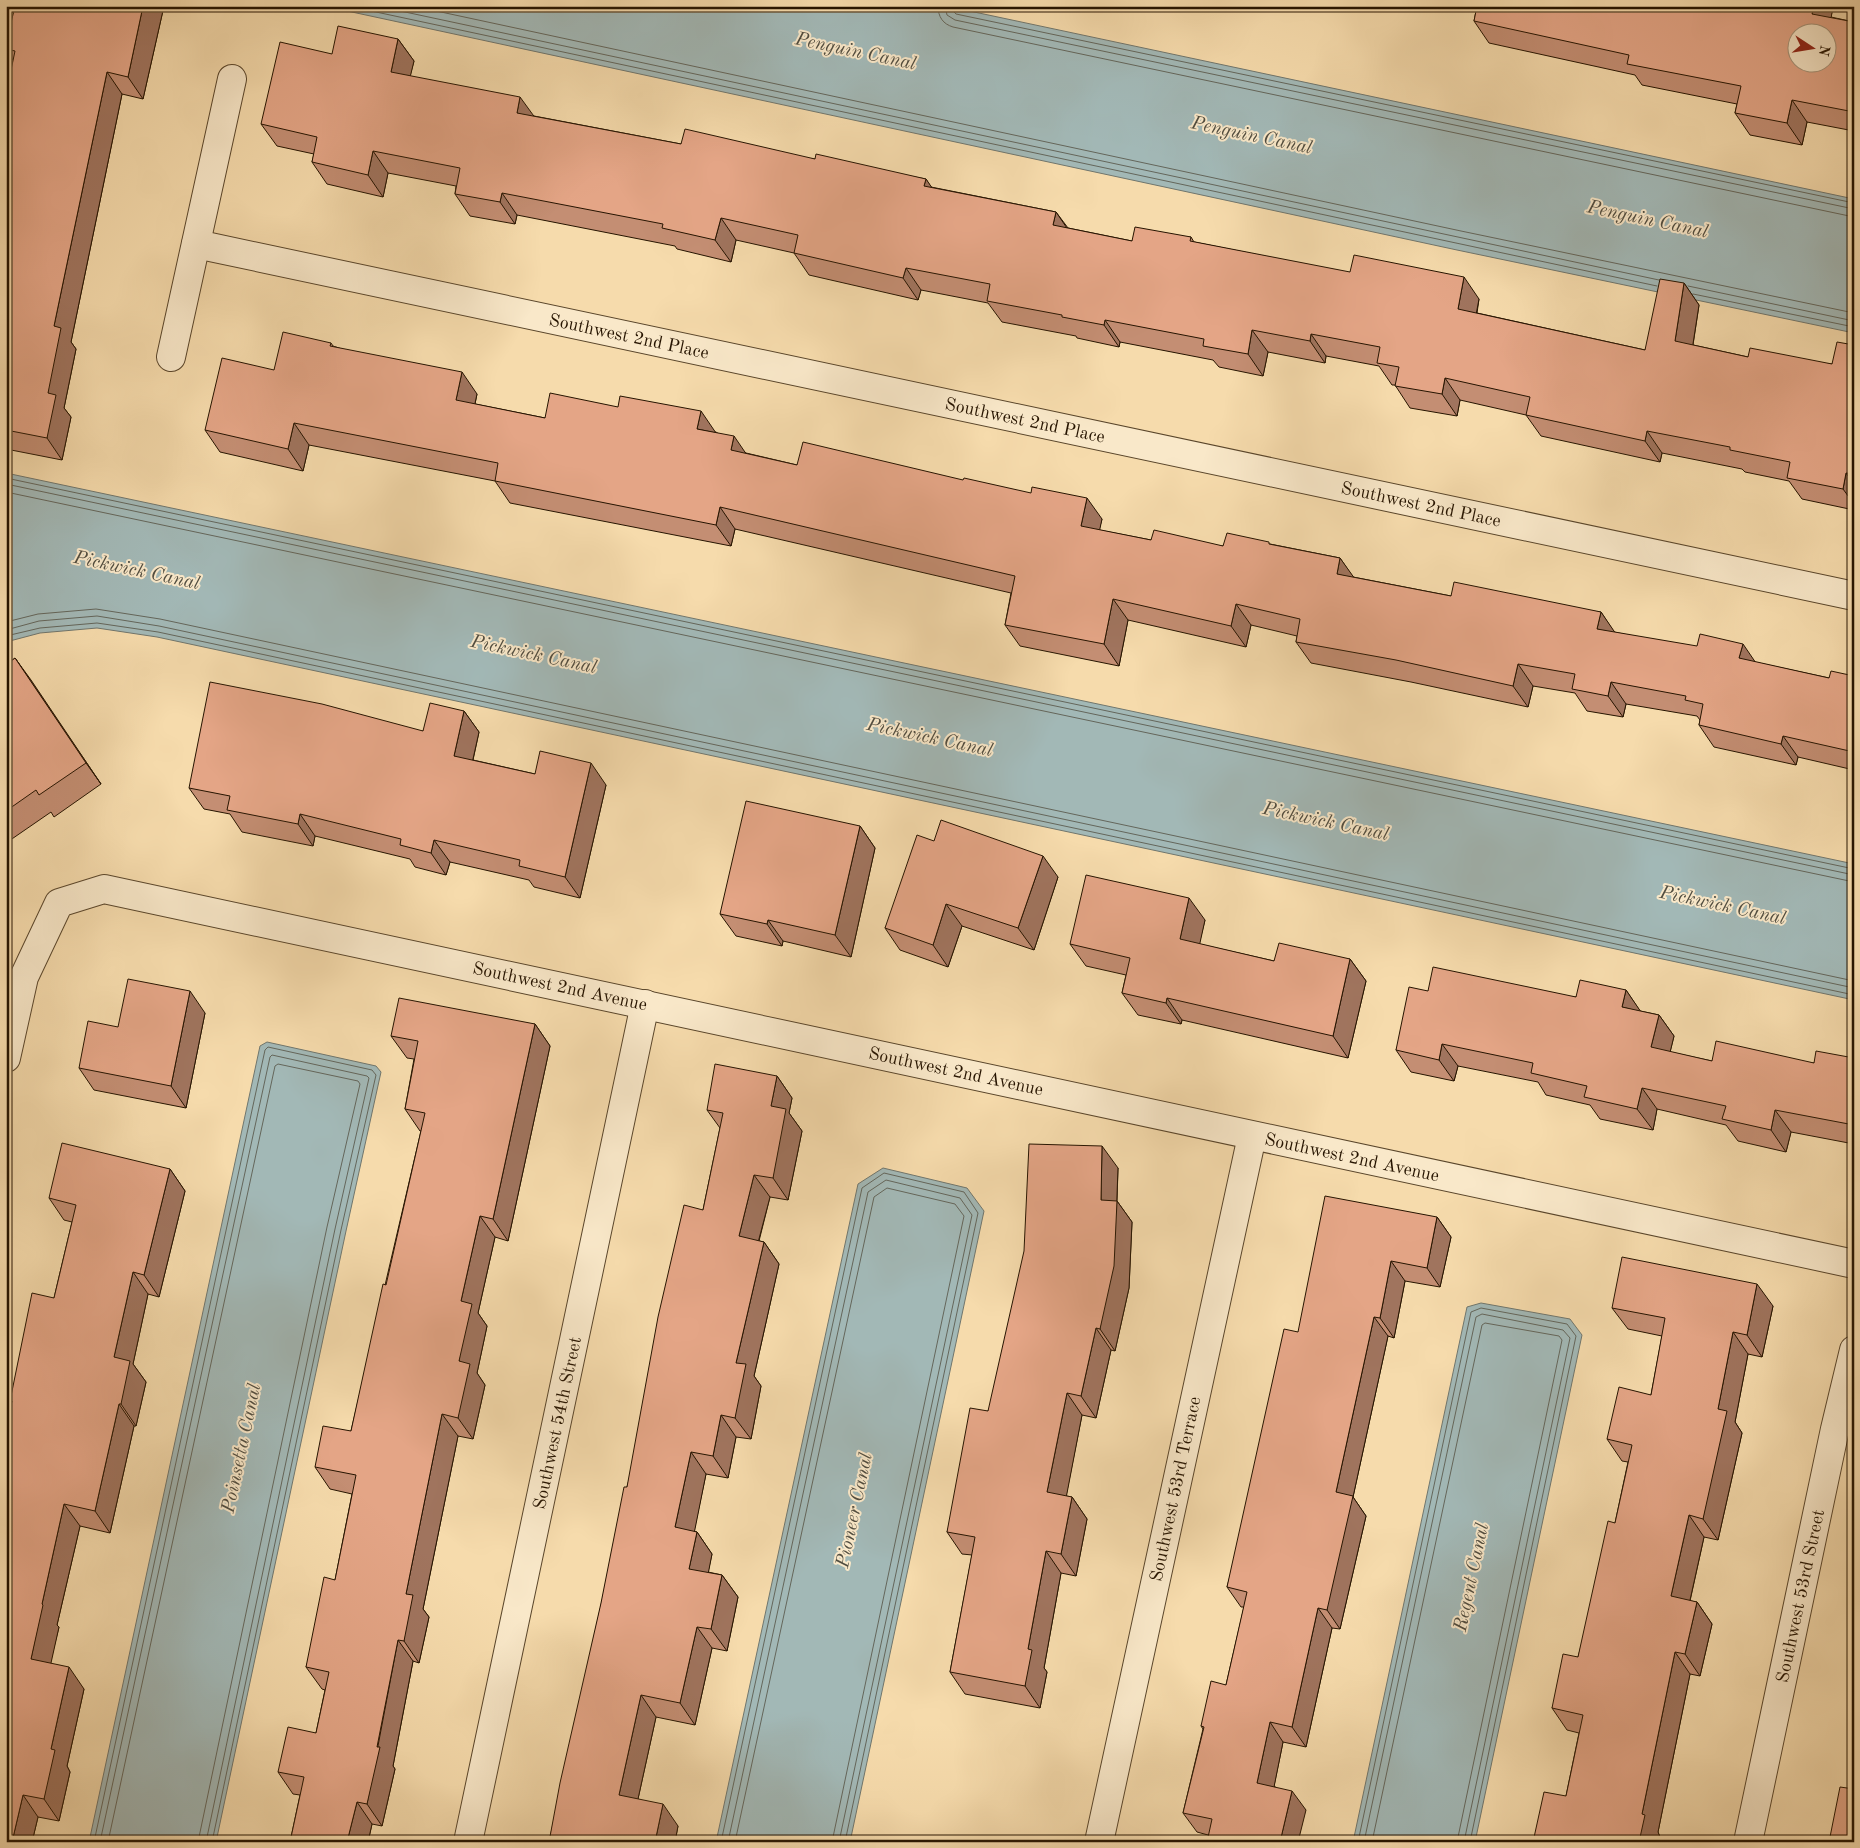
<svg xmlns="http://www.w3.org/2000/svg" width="1860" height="1848" font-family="'Old Standard TT',serif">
<rect width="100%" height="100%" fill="#f6dbac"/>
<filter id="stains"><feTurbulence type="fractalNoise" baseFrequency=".004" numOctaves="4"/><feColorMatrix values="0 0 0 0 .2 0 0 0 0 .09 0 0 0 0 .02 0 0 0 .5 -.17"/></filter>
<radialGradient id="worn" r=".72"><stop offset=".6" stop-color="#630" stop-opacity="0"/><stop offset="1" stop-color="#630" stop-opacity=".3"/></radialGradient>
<g fill="#a2b8b6" stroke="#70766d">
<polygon points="324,6 946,6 1854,199 1854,333 1457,250"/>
<polygon points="6,473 1854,864 1854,1000 157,637 97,628 40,633 6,642"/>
<polygon points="267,1042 376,1066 381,1072 346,1231 216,1842 89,1842 260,1046"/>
<polygon points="883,1168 967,1188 984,1211 850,1842 716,1842 858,1184"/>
<polygon points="1481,1303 1570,1319 1582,1335 1475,1842 1353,1842 1467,1307"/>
</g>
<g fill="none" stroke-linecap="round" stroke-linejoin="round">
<g stroke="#64665b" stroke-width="1">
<polyline points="348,6 1657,286"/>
<polyline points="377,6 1659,280"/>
<polyline points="413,6 1461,231 1854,313"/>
<path d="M938 6C938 17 943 24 953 27L1854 217"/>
<polyline points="945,6 947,15 955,20 1854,209"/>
<polyline points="951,6 953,11 956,14 1854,203"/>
<polyline points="1688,286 1854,321"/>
<polyline points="1693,294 1854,327"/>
<polyline points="6,478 1854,869"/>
<polyline points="6,484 1854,875"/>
<polyline points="6,492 1854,882"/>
<polyline points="6,622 38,614 96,609 160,619 1854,981"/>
<polyline points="6,630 39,621 97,616 159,626 1854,988"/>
<polyline points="6,636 40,628 97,623 158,632 1854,995"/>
<polyline points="94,1842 265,1050 268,1047 372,1070 376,1075 341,1230 212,1842"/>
<polyline points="100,1842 270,1057 272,1055 367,1076 369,1078 335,1229 206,1842"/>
<polyline points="108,1842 275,1066 278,1064 358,1081 360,1084 327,1227 198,1842"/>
<polyline points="721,1842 862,1188 884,1173 964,1192 978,1213 845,1842"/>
<polyline points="728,1842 868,1192 886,1180 960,1198 972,1215 839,1842"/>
<polyline points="735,1842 874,1197 887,1188 955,1204 964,1216 832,1842"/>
<polyline points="1358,1842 1471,1312 1481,1308 1567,1324 1576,1336 1470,1842"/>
<polyline points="1364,1842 1476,1317 1482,1314 1563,1330 1570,1338 1464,1842"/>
<polyline points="1372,1842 1482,1325 1485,1323 1559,1336 1562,1340 1457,1842"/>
</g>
<defs>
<g id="minor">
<polyline points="196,244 1854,596"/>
<polyline points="171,357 232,79"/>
<polyline points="6,1058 24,977 59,903 104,889 1854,1264"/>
<polyline points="468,1842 645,1004"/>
<polyline points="1099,1842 1252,1136"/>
<polyline points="1748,1842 1835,1429 1854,1350"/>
</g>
</defs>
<use href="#minor" stroke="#5a462b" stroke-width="30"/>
<use href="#minor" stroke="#f9e8c9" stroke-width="28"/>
</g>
<g fill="#c48e73" stroke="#261400">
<polygon points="15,6 164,6 143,99 122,94 71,342 76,349 64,408 71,417 62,460 6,449 6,94 13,60 6,51 6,44"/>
<polygon points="1477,6 1832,6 1833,7 1831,17 1854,22 1854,131 1807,122 1802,145 1750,135 1735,113 1737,104 1642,85 1635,75 1489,43 1474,21"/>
<polygon points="398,39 414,61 410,76 534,116 681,144 815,159 926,179 931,187 1056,212 1068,228 1132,241 1191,237 1194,242 1479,299 1477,313 1645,350 1684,283 1699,305 1693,345 1748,357 1832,364 1854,345 1854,510 1802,499 1789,481 1745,472 1742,469 1662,453 1660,462 1541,436 1526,415 1460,400 1457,416 1410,408 1395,385 1392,385 1379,366 1326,356 1325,363 1268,352 1263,376 1219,367 1213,360 1120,342 1119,347 1077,338 1076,336 1002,322 988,303 921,290 918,300 809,275 794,253 736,240 731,262 677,249 675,246 517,215 515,224 470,216 455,194 456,186 388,173 383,197 327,184 312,162 314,154 277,146 261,124 332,54"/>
<polygon points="331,343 333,346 477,394 475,404 545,418 716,432 746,453 797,465 1102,519 1099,530 1151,540 1223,546 1270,544 1340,558 1353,577 1451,596 1601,612 1614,632 1829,678 1854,676 1854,770 1798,757 1796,765 1714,747 1699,725 1700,720 1697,716 1626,704 1623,717 1587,711 1575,693 1533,686 1528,707 1411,682 1311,663 1296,642 1297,636 1251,625 1246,647 1128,620 1119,666 1020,646 1005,625 1011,593 735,529 731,546 510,503 495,481 309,445 303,471 220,452 205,430 274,370"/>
<polygon points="15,658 101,784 54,817 51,812 6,843 6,665"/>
<polygon points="464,711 479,732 473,760 535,774 606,785 580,898 534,887 529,880 450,862 446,875 415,867 410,859 315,836 313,846 242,832 230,814 204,809 189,788 423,731"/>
<polygon points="860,826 875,848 851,957 783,941 782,946 736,936 720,914"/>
<polygon points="934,841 1058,877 1034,950 962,926 948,967 900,950 885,928"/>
<polygon points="1205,920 1199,944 1274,961 1350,959 1366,981 1348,1058 1182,1020 1181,1024 1138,1015 1122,993 1126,975 1086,966 1070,944"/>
<polygon points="1626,990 1640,1011 1659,1015 1674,1036 1670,1052 1712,1061 1814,1063 1854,1058 1854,1144 1791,1132 1786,1152 1738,1141 1726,1125 1657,1109 1653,1130 1600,1119 1590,1105 1546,1095 1538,1082 1458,1066 1454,1081 1411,1072 1396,1050 1428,991 1576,997"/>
<polygon points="205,1013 186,1108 94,1090 79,1068 118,1027"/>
<polygon points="535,1024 550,1046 508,1241 495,1237 478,1313 487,1326 477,1373 485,1385 473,1439 458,1436 423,1609 429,1617 419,1663 413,1661 393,1766 395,1769 382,1826 372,1824 368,1842 290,1842 300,1795 293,1794 278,1772 316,1733 325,1690 322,1689 306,1667 335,1580 352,1494 330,1489 315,1467 351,1431 421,1131 420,1131 405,1109 414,1059 407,1058 391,1036"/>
<polygon points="777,1076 792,1098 789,1113 802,1131 788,1200 770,1197 759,1241 764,1242 779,1264 754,1376 761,1386 751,1439 736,1437 728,1478 706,1474 694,1531 697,1532 712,1554 708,1572 722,1575 738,1597 727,1651 712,1648 695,1725 656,1717 638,1799 678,1826 675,1842 549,1842 627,1487 703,1210 720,1128 707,1110"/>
<polygon points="1118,1168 1117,1201 1132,1222 1129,1288 1115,1351 1111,1350 1096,1418 1082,1415 1066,1496 1072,1497 1087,1519 1076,1576 1061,1573 1044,1668 1047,1672 1040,1708 965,1694 950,1672 972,1555 962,1554 947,1532 988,1411"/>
<polygon points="170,1169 185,1191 159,1297 148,1294 133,1364 146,1382 136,1426 134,1426 110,1533 80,1526 57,1625 59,1627 50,1663 84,1689 67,1766 70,1772 59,1821 38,1817 32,1842 6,1842 12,1403 10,1401 54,1298 72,1222 64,1220 49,1198"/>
<polygon points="1437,1217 1451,1237 1440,1287 1405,1281 1394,1338 1388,1336 1353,1497 1366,1516 1340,1629 1332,1628 1306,1747 1283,1742 1274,1786 1306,1810 1208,1835 1197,1832 1183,1813 1203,1729 1201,1726 1226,1685 1244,1607 1241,1607 1227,1587 1298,1332"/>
<polygon points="1773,1306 1762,1357 1748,1354 1735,1422 1742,1433 1718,1540 1704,1537 1690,1601 1697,1602 1712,1624 1700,1676 1690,1674 1658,1832 1660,1837 1566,1796 1579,1733 1567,1730 1552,1708 1578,1657 1615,1523 1628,1462 1622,1461 1607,1439 1651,1395 1662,1336 1628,1329 1612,1308"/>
</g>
<g fill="#a0745e" stroke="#261400">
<polygon points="143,6 164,6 143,99 128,77"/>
<polygon points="1814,6 1832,6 1833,7 1828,35 1812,14"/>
<polygon points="398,39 414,61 406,94 391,72"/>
<polygon points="107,72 122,94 71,342 76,349 64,408 71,417 62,460 47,438 48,393 54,326"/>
<polygon points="1852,93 1854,95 1854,118 1849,111"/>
<polygon points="520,97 536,119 517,113"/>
<polygon points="1792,100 1807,122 1802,145 1787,123"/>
<polygon points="373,151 388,173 383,197 368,175"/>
<polygon points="926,179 941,201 924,186"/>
<polygon points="502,193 517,215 515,224 500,202"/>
<polygon points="1056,212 1071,234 1053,225"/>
<polygon points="721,218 736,240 731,262 715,240"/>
<polygon points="906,268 921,290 918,300 903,278"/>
<polygon points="1464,277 1479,299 1473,331 1458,309"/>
<polygon points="1684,283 1699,305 1690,363 1675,341"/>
<polygon points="1105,320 1120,342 1119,347 1104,325"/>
<polygon points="1252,330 1268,352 1263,376 1248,354"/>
<polygon points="1311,334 1326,356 1325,363 1310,341"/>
<polygon points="462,372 477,394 471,422 456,400"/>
<polygon points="1445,378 1460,400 1457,416 1442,394"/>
<polygon points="701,411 716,433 697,429"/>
<polygon points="294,423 309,445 303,471 288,449"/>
<polygon points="1647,431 1662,453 1660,462 1645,441"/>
<polygon points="734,436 749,458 731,450"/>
<polygon points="1846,473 1854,484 1854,504 1843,489"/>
<polygon points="1087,498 1102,519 1096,547 1081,526"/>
<polygon points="720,507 735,529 731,546 716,525"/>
<polygon points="1340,558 1355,579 1337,574"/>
<polygon points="1113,599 1128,620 1119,666 1104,644"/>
<polygon points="1236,604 1251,625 1246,647 1231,626"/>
<polygon points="1601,612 1616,634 1597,629"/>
<polygon points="1743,644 1758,666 1739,658"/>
<polygon points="15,658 31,680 101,784 86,763"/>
<polygon points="1518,664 1533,686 1528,707 1513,686"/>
<polygon points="1611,682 1626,704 1623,717 1608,696"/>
<polygon points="464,711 479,732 469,777 454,756"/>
<polygon points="1783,736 1798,757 1796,765 1781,744"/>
<polygon points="591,763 606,785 580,898 565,877"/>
<polygon points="300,814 315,836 313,846 298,824"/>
<polygon points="860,826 875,848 851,957 835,935"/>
<polygon points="434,840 450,862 446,875 431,853"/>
<polygon points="1043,856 1058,877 1034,950 1018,928"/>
<polygon points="1189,898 1205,920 1196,961 1180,939"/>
<polygon points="946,904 962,926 948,967 933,945"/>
<polygon points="768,920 783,941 782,946 767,924"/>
<polygon points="1350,959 1366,981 1348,1058 1333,1036"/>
<polygon points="1626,990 1641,1012 1622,1007"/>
<polygon points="190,991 205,1013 186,1108 171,1086"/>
<polygon points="1167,998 1182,1020 1181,1024 1166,1003"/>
<polygon points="1659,1015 1674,1036 1666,1069 1651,1047"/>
<polygon points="535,1024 550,1046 508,1241 493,1219"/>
<polygon points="1442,1044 1458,1066 1454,1081 1439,1060"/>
<polygon points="777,1076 792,1098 789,1113 802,1131 788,1200 773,1178 771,1106"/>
<polygon points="1642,1088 1657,1109 1653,1130 1637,1109"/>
<polygon points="1775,1110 1791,1132 1786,1152 1771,1130"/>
<polygon points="1102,1146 1118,1168 1116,1222 1101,1200"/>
<polygon points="170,1169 185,1191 159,1297 144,1275"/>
<polygon points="754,1175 770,1197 754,1258 739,1236"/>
<polygon points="1117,1201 1132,1222 1129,1288 1115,1351 1100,1329"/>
<polygon points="480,1216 495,1237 478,1313 487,1326 477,1373 485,1385 473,1439 458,1418 461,1301"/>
<polygon points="1437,1217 1451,1237 1440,1287 1427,1268"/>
<polygon points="764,1242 779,1264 754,1376 761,1386 751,1439 735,1418 736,1363"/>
<polygon points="1391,1261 1405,1281 1394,1338 1380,1318"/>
<polygon points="133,1272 148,1294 133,1364 146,1382 136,1426 121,1404 114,1357"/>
<polygon points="1757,1284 1773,1306 1762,1357 1747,1335"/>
<polygon points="1374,1317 1388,1336 1353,1497 1366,1516 1340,1629 1327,1610 1336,1492"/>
<polygon points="1096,1328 1111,1350 1096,1418 1081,1396"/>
<polygon points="1733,1332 1748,1354 1735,1422 1742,1433 1718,1540 1703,1519 1718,1409"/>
<polygon points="1067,1393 1082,1415 1063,1514 1047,1492"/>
<polygon points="119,1404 134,1426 110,1533 95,1511"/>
<polygon points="442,1414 458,1436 423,1609 429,1617 419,1663 404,1641 406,1594"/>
<polygon points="721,1415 736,1437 728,1478 713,1456"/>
<polygon points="691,1452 706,1474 691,1549 675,1527"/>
<polygon points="1072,1497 1087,1519 1076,1576 1061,1554"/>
<polygon points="64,1504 80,1526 57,1625 59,1627 47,1681 31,1659 42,1604"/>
<polygon points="1689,1515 1704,1537 1686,1618 1671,1596"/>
<polygon points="697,1532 712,1554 705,1590 689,1569"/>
<polygon points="1046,1551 1061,1573 1044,1668 1047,1672 1040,1708 1025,1686 1028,1649"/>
<polygon points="722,1575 738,1597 727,1651 711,1629"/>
<polygon points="1697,1602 1712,1624 1700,1676 1685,1654"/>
<polygon points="1318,1608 1332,1628 1306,1747 1292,1727"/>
<polygon points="697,1627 712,1648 695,1725 680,1703"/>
<polygon points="398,1640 413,1661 393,1766 395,1769 382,1826 367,1804"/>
<polygon points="1675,1652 1690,1674 1658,1832 1660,1837 1659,1842 1639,1842 1642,1814"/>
<polygon points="69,1667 84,1689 67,1766 70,1772 59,1821 44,1799 51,1749"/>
<polygon points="641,1695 656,1717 634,1817 619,1795"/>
<polygon points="1270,1722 1283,1742 1271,1802 1257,1783"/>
<polygon points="1292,1791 1306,1810 1298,1842 1280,1842"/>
<polygon points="23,1795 38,1817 32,1842 12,1842"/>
<polygon points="357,1802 372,1824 368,1842 347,1842"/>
<polygon points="663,1804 678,1826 675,1842 655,1842"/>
</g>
<g fill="#e4a586" stroke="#261400" fill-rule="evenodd">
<polygon points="15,6 143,6 128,77 107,72 54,326 61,328 48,393 56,395 47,438 6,430 6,94 15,51 6,49 6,44"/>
<path d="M1477 6H1814L1812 14 1854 22V94L1852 93 1849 111 1792 100 1787 123 1735 113 1741 86 1627 64 1629 55 1474 21ZM1798 32H1828V62H1798Z"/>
<polygon points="338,26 398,39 391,72 520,97 517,113 681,144 685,129 815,159 816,154 926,179 924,186 1056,212 1053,225 1132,241 1135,227 1191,237 1190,241 1350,272 1354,255 1464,277 1458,309 1645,350 1660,279 1684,283 1675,341 1748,357 1750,348 1832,364 1837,342 1854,345 1854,474 1846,473 1843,489 1787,478 1790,462 1730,450 1730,447 1647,431 1645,441 1526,415 1530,397 1445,378 1442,394 1395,386 1399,367 1377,363 1380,347 1311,334 1310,341 1252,330 1248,354 1203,346 1204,339 1105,320 1104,325 1062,317 1062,315 987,301 990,284 906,268 903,278 794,253 798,235 721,218 715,240 662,228 663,224 502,193 500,202 455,194 460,168 373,151 368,175 312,162 317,137 261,124 280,42 332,54"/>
<polygon points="283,332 331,343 330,346 462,372 456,400 545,418 550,393 618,407 620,396 701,411 697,429 734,436 731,450 797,465 803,442 963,480 964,478 1031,493 1032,487 1087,498 1081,526 1151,540 1154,530 1223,546 1227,533 1269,542 1269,544 1340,558 1337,574 1451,596 1454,582 1601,612 1597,629 1697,646 1700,634 1743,644 1739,658 1829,678 1831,671 1854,676 1854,752 1783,736 1781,744 1699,725 1703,704 1685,700 1686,696 1611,682 1608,696 1572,689 1575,674 1518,664 1513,686 1396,660 1296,642 1300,619 1236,604 1231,626 1113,599 1104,644 1005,625 1015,576 720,507 716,525 495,481 498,463 294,423 288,449 205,430 222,358 274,370"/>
<polygon points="15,658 86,763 39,795 36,790 6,811 6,665"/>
<polygon points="210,682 322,704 423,731 430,703 464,711 454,756 535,774 540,751 591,763 565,877 519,866 520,860 434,840 431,853 400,845 401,839 300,814 298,824 227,810 230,796 189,788"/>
<polygon points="746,801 860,826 835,935 768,920 767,924 720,914"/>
<polygon points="941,820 1043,856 1018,928 946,904 933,945 885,928 917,835 934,841"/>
<polygon points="1086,875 1189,898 1180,939 1274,961 1279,943 1350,959 1333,1036 1167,998 1166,1003 1122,993 1130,958 1070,944"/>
<polygon points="1433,967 1576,997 1580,980 1626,990 1622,1007 1659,1015 1651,1047 1712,1061 1716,1041 1814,1063 1816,1051 1854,1058 1854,1125 1775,1110 1771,1130 1722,1119 1726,1106 1642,1088 1637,1109 1584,1097 1587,1086 1531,1073 1533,1063 1442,1044 1439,1060 1396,1050 1409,987 1428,991"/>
<polygon points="128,979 190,991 171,1086 79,1068 88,1021 118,1027"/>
<polygon points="399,998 535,1024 493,1219 480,1216 461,1301 472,1304 459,1361 470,1364 458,1418 442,1414 406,1594 413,1595 404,1641 398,1640 377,1747 380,1747 367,1804 357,1802 347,1842 290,1842 304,1777 278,1772 288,1727 316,1733 329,1672 306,1667 324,1577 335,1580 356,1475 315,1467 323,1426 351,1431 383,1284 386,1285 425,1113 405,1109 418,1041 391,1036"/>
<polygon points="715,1064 777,1076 771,1106 786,1109 773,1178 754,1175 739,1236 764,1242 736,1363 746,1364 735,1418 721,1415 713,1456 691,1452 675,1527 697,1532 689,1569 722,1575 711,1629 697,1627 680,1703 641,1695 619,1795 663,1804 655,1842 549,1842 560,1783 601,1603 624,1487 627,1487 658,1317 684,1205 703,1210 723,1113 707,1110"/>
<polygon points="62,1143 170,1169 144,1275 133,1272 114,1357 130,1361 121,1404 119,1404 95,1511 64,1504 42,1604 43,1605 31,1659 69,1667 51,1749 55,1750 44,1799 23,1795 12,1842 6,1842 6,1427 12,1401 10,1401 32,1293 54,1298 76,1205 49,1198"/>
<polygon points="1029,1144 1102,1146 1101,1200 1117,1201 1114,1266 1100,1329 1096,1328 1081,1396 1067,1393 1047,1492 1072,1497 1061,1554 1046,1551 1028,1649 1032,1650 1025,1686 950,1672 975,1537 947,1532 970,1408 988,1411 1024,1251"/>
<polygon points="1325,1196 1437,1217 1427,1268 1391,1261 1380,1318 1374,1317 1336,1492 1353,1496 1327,1610 1318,1608 1292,1727 1270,1722 1257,1783 1292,1791 1280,1842 1207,1842 1212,1819 1183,1813 1204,1727 1201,1726 1211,1681 1226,1685 1247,1592 1227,1587 1284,1329 1298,1332"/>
<polygon points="1622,1257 1757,1284 1747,1335 1733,1332 1718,1409 1727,1411 1703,1519 1689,1515 1671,1596 1697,1602 1685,1654 1675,1652 1642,1814 1645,1815 1639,1842 1533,1842 1544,1792 1566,1796 1583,1715 1552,1708 1563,1654 1578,1657 1608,1521 1615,1523 1632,1445 1607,1439 1619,1387 1651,1395 1665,1318 1612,1308"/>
<polygon points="1840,1787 1854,1789 1854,1842 1829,1842"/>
</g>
<g text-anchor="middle" stroke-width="4" stroke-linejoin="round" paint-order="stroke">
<g font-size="18" fill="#261400" stroke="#f9e8c9">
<text transform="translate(629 336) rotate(12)" y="6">Southwest 2nd Place</text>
<text transform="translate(1025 420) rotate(12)" y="6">Southwest 2nd Place</text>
<text transform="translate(1421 504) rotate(12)" y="6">Southwest 2nd Place</text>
<text transform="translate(560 986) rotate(12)" y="6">Southwest 2nd Avenue</text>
<text transform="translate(956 1071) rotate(12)" y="6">Southwest 2nd Avenue</text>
<text transform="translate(1352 1157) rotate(12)" y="6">Southwest 2nd Avenue</text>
<text transform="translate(557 1423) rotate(-78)" y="6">Southwest 54th Street</text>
<text transform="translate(1175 1489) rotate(-78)" y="6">Southwest 53rd Terrace</text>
<text transform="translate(1800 1596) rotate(-78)" y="6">Southwest 53rd Street</text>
</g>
<g font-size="19" font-style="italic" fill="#514d40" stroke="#f9e8c9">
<text transform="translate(856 50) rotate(12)" y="7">Penguin Canal</text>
<text transform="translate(1252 134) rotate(12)" y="7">Penguin Canal</text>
<text transform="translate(1648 218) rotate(12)" y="7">Penguin Canal</text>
<text transform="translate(137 569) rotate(12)" y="7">Pickwick Canal</text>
<text transform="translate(534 653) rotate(12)" y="7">Pickwick Canal</text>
<text transform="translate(930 736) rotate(12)" y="7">Pickwick Canal</text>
<text transform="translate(1326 820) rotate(12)" y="7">Pickwick Canal</text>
<text transform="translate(1723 904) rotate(12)" y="7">Pickwick Canal</text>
<text transform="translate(240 1448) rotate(-78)" y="7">Poinsetta Canal</text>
<text transform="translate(853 1510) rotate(-78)" y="7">Pioneer Canal</text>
<text transform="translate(1470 1577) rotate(-78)" y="7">Regent Canal</text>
</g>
</g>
<rect width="1860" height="1848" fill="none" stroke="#f6dbac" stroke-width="25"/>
<rect x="8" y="8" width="1845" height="1833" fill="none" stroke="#261400" stroke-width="2.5"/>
<rect x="12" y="12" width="1835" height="1823" fill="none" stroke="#261400"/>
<g transform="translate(1812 48) rotate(102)"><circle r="24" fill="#f9e8c9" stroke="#a59379"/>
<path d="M0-4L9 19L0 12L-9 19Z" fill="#8f2418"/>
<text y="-8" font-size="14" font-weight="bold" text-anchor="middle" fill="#261400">N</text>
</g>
<rect width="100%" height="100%" filter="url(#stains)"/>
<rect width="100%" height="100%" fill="url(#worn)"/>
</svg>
